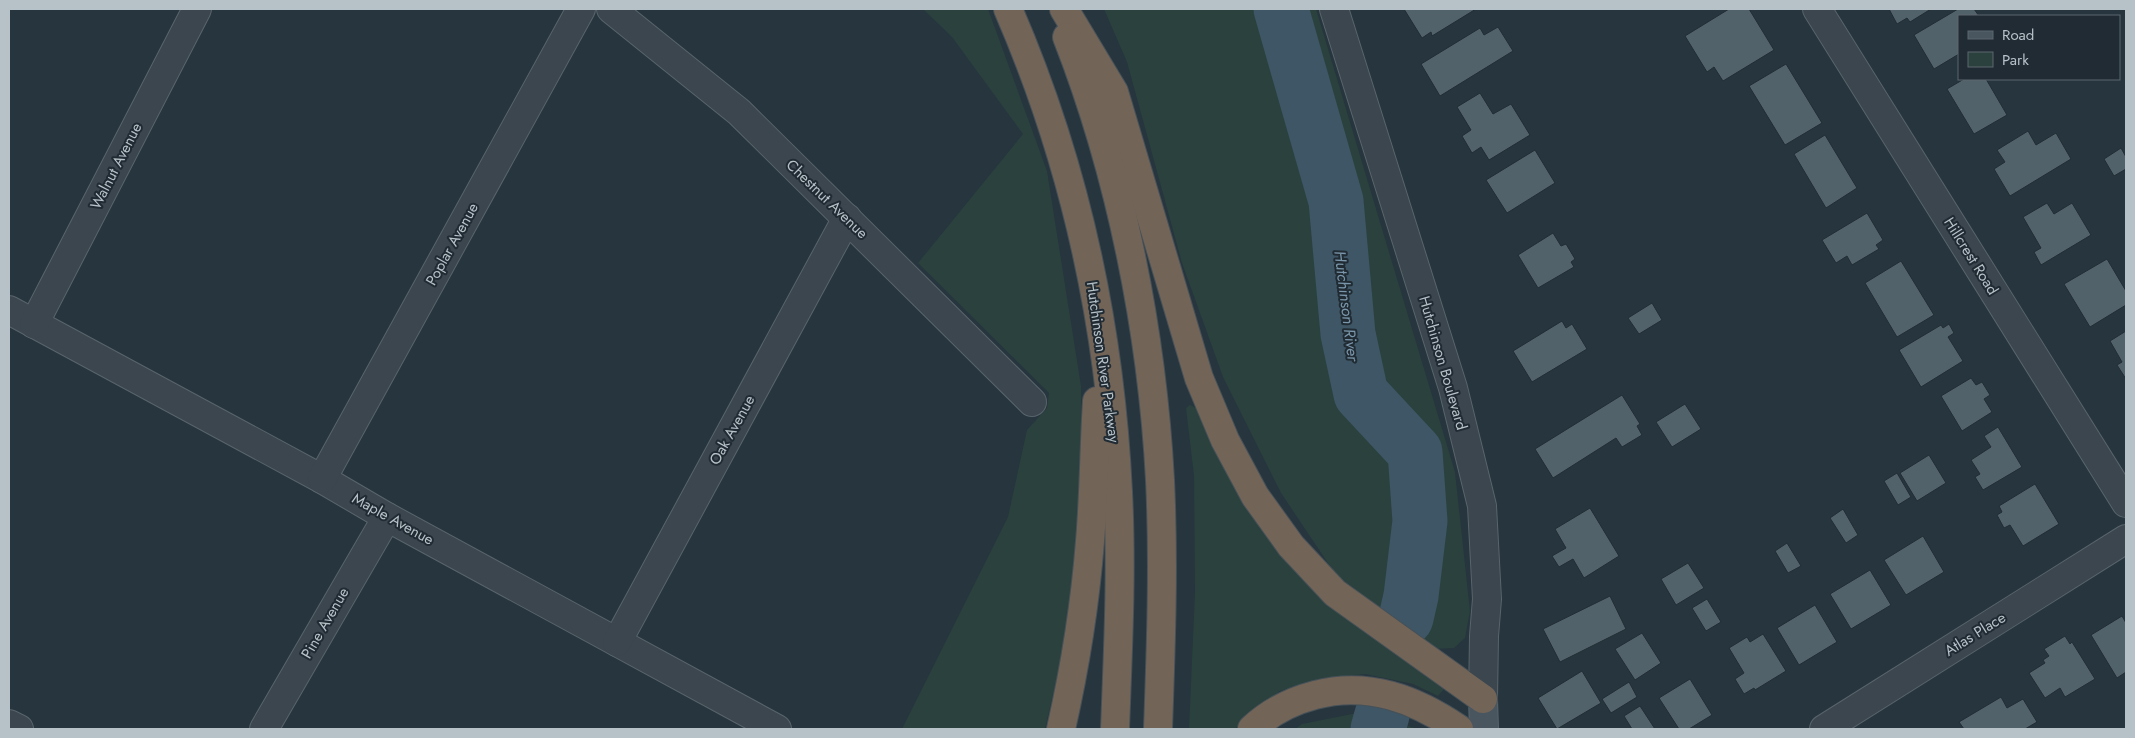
<svg xmlns="http://www.w3.org/2000/svg" width="2135" height="738" font-family="Jost,sans-serif">
<rect width="100%" height="100%" fill="#27353e"/>
<g fill="#2a413e">
<polygon points="923,9 988,9 1047,171 1081,386 1081,519 1069,625 1045,729 902,729 1008,517 1027,430 1047,408 1049,393 918,263 1023,134 952,37"/>
<polygon points="1104,9 1316,9 1455,472 1470,611 1465,638 1454,648 1433,649 1338,578 1281,493 1223,377 1182,263 1127,62"/>
<polygon points="1190,405 1196,408 1241,495 1319,592 1363,631 1444,689 1438,696 1413,684 1365,674 1324,678 1280,691 1235,729 1189,729 1195,592 1194,476 1186,408"/>
<polygon points="1362,712 1418,729 1295,729 1302,724"/>
</g>
<g fill="none" stroke-linecap="round" stroke-linejoin="round">
<g stroke="#3e5665" stroke-width="55">
<polyline points="1281,9 1336,201 1348,334 1361,394 1415,452 1420,521 1411,596 1406,618"/>
<polyline points="1378,729 1382,715"/>
</g>
</g>
<g fill="#52626a" stroke="#222d35">
<polygon points="1404,9 1476,9 1432,36 1431,32 1422,38"/>
<polygon points="1729,9 1749,9 1774,50 1723,81 1714,67 1707,72 1685,36"/>
<polygon points="1889,9 1931,9 1910,22 1907,18 1897,24"/>
<polygon points="1958,9 1974,9 1979,16 1959,16 1959,54 1934,69 1914,35"/>
<polygon points="1498,27 1513,51 1440,96 1421,64 1480,28 1484,35"/>
<polygon points="1786,64 1822,123 1785,145 1749,86"/>
<polygon points="1964,79 1986,79 2007,115 1974,134 1947,89"/>
<polygon points="1480,93 1493,114 1511,104 1530,135 1489,160 1481,147 1472,153 1462,136 1471,130 1457,107"/>
<polygon points="2028,131 2036,145 2056,133 2071,159 2010,196 1994,169 2005,162 1997,150"/>
<polygon points="1825,135 1857,188 1826,208 1794,154"/>
<polygon points="2121,148 2126,157 2126,169 2114,176 2104,159"/>
<polygon points="1535,150 1555,183 1507,213 1486,180"/>
<polygon points="2047,203 2054,214 2072,203 2091,235 2041,265 2034,252 2041,248 2023,217"/>
<polygon points="1867,213 1883,240 1876,245 1879,249 1852,265 1847,256 1836,263 1822,240"/>
<polygon points="1553,233 1561,246 1566,244 1575,259 1571,262 1574,267 1538,288 1518,255"/>
<polygon points="2107,259 2126,291 2126,305 2090,327 2064,284"/>
<polygon points="1901,261 1934,315 1897,337 1865,283"/>
<polygon points="1652,303 1662,320 1639,334 1628,318"/>
<polygon points="1562,321 1566,328 1572,324 1587,349 1532,382 1513,351"/>
<polygon points="1949,324 1954,333 1948,337 1963,361 1921,387 1899,350 1941,325 1943,328"/>
<polygon points="2126,331 2126,379 2117,365 2122,362 2110,341"/>
<polygon points="1971,378 1976,385 1982,382 1990,395 1984,399 1992,412 1962,431 1941,396"/>
<polygon points="1622,395 1640,424 1637,426 1642,435 1622,447 1616,438 1553,478 1535,449"/>
<polygon points="1685,404 1701,429 1672,447 1656,422"/>
<polygon points="1998,427 2022,467 1983,490 1975,477 1980,474 1971,460 1991,447 1984,436"/>
<polygon points="1929,455 1946,483 1917,501 1900,473"/>
<polygon points="1897,473 1911,497 1898,505 1884,481"/>
<polygon points="2035,484 2059,524 2023,546 2010,525 2004,528 1997,515 2002,512 1999,506"/>
<polygon points="1590,508 1619,556 1584,578 1573,559 1559,567 1552,556 1566,548 1555,529"/>
<polygon points="1843,509 1858,535 1846,543 1830,518"/>
<polygon points="1923,536 1944,572 1906,595 1884,560"/>
<polygon points="1787,543 1801,566 1788,573 1775,551"/>
<polygon points="1688,563 1704,588 1676,605 1661,579"/>
<polygon points="1870,570 1891,605 1851,629 1830,594"/>
<polygon points="1610,596 1626,629 1560,662 1543,629"/>
<polygon points="1707,599 1721,622 1706,631 1692,608"/>
<polygon points="1815,605 1837,642 1799,665 1777,628"/>
<polygon points="2122,616 2126,623 2126,672 2117,678 2091,635"/>
<polygon points="1642,633 1661,663 1635,680 1615,649"/>
<polygon points="1763,634 1786,671 1755,690 1754,688 1744,694 1735,679 1744,673 1729,648 1747,637 1750,642"/>
<polygon points="2065,636 2070,644 2072,642 2095,679 2065,697 2060,688 2045,698 2029,673 2045,663 2043,660 2049,656 2044,649"/>
<polygon points="1582,671 1601,703 1557,729 1538,698"/>
<polygon points="1690,679 1712,715 1689,729 1679,729 1659,698"/>
<polygon points="1629,682 1637,697 1611,713 1602,699"/>
<polygon points="2001,697 2007,708 2023,699 2037,722 2025,729 1964,729 1959,722"/>
<polygon points="1640,706 1655,729 1632,729 1624,716"/>
</g>
<g fill="none" stroke-linecap="round" stroke-linejoin="round">
<defs>
<g id="street">
<polyline points="611,9 739,112 1032,402"/>
<polyline points="1334,9 1453,388 1482,506 1487,599 1484,636 1483,699"/>
<polyline points="1817,9 2126,503"/>
<polyline points="9,310 322,479 387,517 777,729"/>
<polyline points="34,324 197,9"/>
<polyline points="322,479 581,9"/>
<polyline points="617,642 847,218"/>
<polyline points="9,724 19,729"/>
<polyline points="264,729 387,517"/>
<polyline points="1824,729 2126,539"/>
</g>
<polyline id="secondary" points="1483,699 1484,729"/>
<g id="highway">
<path d="M1008 9C1074 161 1110 326 1118 492 1122 571 1118 650 1115 729"/>
<polyline points="1064,9 1114,92 1199,378 1225,440 1255,496 1291,546 1335,593 1483,699"/>
<path d="M1067 37C1121 175 1152 332 1160 480 1164 563 1161 646 1158 729"/>
<path d="M1061 729C1075 667 1085 605 1090 541 1094 495 1094 447 1097 401"/>
<path d="M1252 729C1270 712 1292 701 1315 695 1368 681 1415 699 1459 729"/>
</g>
</defs>
<use href="#street" stroke="#59646b" stroke-width="30"/>
<use href="#secondary" stroke="#59646b" stroke-width="30"/>
<use href="#highway" stroke="#465158" stroke-width="30"/>
<use href="#street" stroke="#3b464e" stroke-width="28"/>
<use href="#secondary" stroke="#495660" stroke-width="28"/>
<use href="#highway" stroke="#736458" stroke-width="28"/>
</g>
<g text-anchor="middle" stroke-width="4" stroke-linejoin="round" paint-order="stroke">
<g font-size="15" fill="#b7c1c8" stroke="#202b33">
<text transform="translate(116 166) rotate(-63)" y="5">Walnut Avenue</text>
<text transform="translate(827 199) rotate(44)" y="5">Chestnut Avenue</text>
<text transform="translate(452 244) rotate(-61)" y="5">Poplar Avenue</text>
<text transform="translate(1971 256) rotate(58)" y="5">Hillcrest Road</text>
<text transform="translate(1103 362) rotate(82)" y="5">Hutchinson River Parkway</text>
<text transform="translate(1443 363) rotate(74)" y="5">Hutchinson Boulevard</text>
<text transform="translate(732 430) rotate(-61)" y="5">Oak Avenue</text>
<text transform="translate(393 519) rotate(29)" y="5">Maple Avenue</text>
<text transform="translate(325 623) rotate(-60)" y="5">Pine Avenue</text>
<text transform="translate(1975 634) rotate(-32)" y="5">Atlas Place</text>
</g>
<g font-size="16" font-style="italic" fill="#7a96aa" stroke="#202b33">
<text transform="translate(1347 306) rotate(83)" y="6">Hutchinson River</text>
</g>
</g>
<rect width="2135" height="738" fill="none" stroke="#b7c1c8" stroke-width="20"/>
<rect x="1958" y="15" width="162" height="65" fill="#202b33" stroke="#5c676f"/>
<rect x="1968" y="31" width="25" height="8" fill="#495660" stroke="#5c676f"/>
<text x="2002" y="40" font-size="15" fill="#b7c1c8">Road</text>
<rect x="1968" y="52" width="25" height="15" fill="#2a413e" stroke="#5c676f"/>
<text x="2002" y="65" font-size="15" fill="#b7c1c8">Park</text>
</svg>
